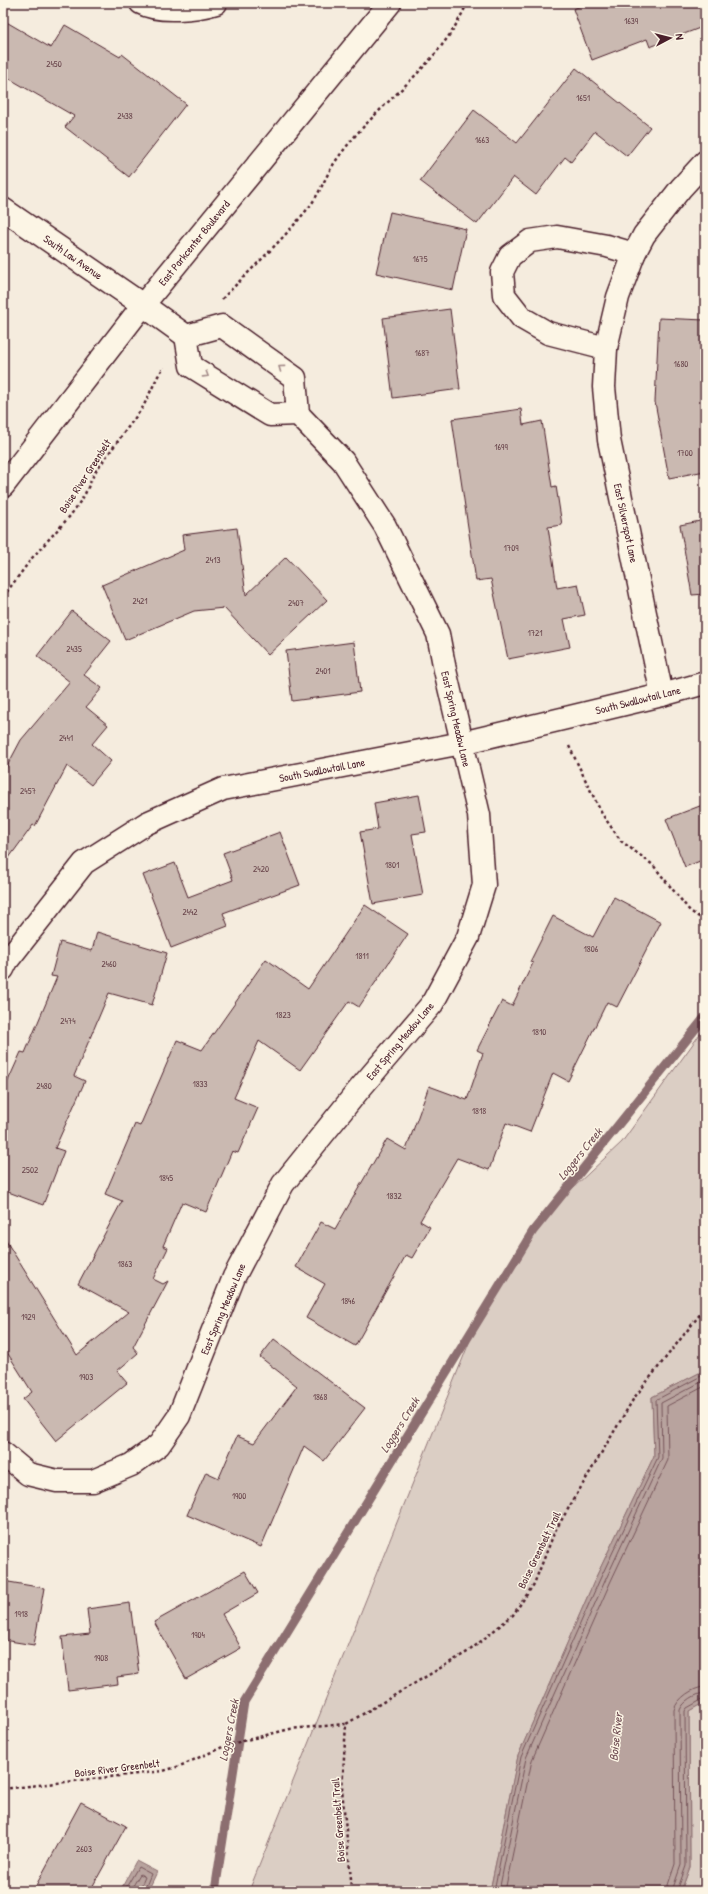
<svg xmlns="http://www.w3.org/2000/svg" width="708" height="1894" font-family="'Patrick Hand',sans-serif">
<rect width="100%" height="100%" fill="#f5ecde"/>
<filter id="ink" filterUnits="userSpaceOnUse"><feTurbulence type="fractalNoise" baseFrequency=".025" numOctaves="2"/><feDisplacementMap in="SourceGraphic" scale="8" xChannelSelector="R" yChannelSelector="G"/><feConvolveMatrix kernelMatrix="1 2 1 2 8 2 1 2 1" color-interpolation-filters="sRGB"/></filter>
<g filter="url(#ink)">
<g fill="#dbcec4" stroke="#927678">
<polygon points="705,1027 705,1370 652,1397 654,1456 596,1577 518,1756 490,1891 249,1891 483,1308 543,1216 622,1142"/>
<polygon points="704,1701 705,1891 681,1891 690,1867 689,1711"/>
</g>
<g fill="#b8a39e" stroke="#8c6e70">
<polygon points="705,1370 705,1702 689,1711 690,1867 681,1891 490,1891 518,1756 596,1577 654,1456 652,1397"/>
<polygon points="136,1861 157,1872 148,1891 120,1891"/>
</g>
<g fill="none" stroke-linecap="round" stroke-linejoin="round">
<g stroke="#765459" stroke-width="1">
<polyline points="124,1891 138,1867 151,1874 144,1891"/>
<polyline points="130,1891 140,1874 145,1877 139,1891"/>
<polyline points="494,1891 521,1757 600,1579 658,1457 656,1400 705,1374"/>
<polyline points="499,1891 526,1758 605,1581 662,1458 661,1403 705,1380"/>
<polyline points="505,1891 532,1760 610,1583 668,1460 667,1406 705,1386"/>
<path d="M666 1891 675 1864 674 1710C677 1698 694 1687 705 1687"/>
<path d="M672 1891 681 1865 680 1710C683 1702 696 1693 705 1693"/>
<polyline points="677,1891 686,1866 685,1711 687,1708 705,1698"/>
</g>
<polyline stroke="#8c6e70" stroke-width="9" points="215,1891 244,1702 533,1231 705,1017"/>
</g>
<g fill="#cab9b1" stroke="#4a1f2b">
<polygon points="589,3 705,3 705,26 650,47 647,39 592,60 573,9"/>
<polygon points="3,20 51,48 65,25 120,57 122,54 186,104 129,177 65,127 74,116 3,75"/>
<polygon points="576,68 650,127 627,156 595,131 571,162 565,157 536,195 513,177 477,224 420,181 474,110 517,143"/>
<polygon points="390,212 466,229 453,290 376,273"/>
<polygon points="450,309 460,389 393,398 383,318"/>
<polygon points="659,318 705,320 705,471 669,478 655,402"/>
<polygon points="521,409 523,425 542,421 552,487 556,486 562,525 548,527 557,588 578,584 585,615 564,619 570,647 508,659 491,579 476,581 452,419"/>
<polygon points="705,520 705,594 692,595 680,525"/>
<polygon points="237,528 246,595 286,557 327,600 268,655 224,608 194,611 125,640 102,585 184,550 182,535"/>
<polygon points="72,611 111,641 84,675 102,688 86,707 108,725 92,744 111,761 91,785 67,766 35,826 33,825 3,866 3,774 21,740 70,682 37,656"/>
<polygon points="354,642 360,692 292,701 286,651"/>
<polygon points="419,795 426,832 412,834 423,895 373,904 360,832 378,829 374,803"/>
<polygon points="705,804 705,859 685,867 666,819"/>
<polygon points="280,832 300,885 223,913 228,926 171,948 143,875 175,863 188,897 233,880 223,853"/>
<polygon points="614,897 661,922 617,1007 607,1002 568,1081 553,1073 530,1132 506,1123 489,1170 457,1158 420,1221 430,1227 412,1258 406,1255 355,1346 306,1318 325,1284 296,1267 321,1222 335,1229 387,1139 406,1150 429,1086 467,1100 483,1053 477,1050 502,1001 512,1006 533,963 530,962 553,916 593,937"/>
<polygon points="365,905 408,934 359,1007 349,1001 300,1070 259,1041 234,1098 258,1108 238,1153 232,1151 206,1212 182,1202 163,1246 168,1248 153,1279 163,1284 168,1281 133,1347 138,1353 117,1371 127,1383 56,1441 23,1399 32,1392 3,1346 3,1236 77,1355 129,1312 78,1284 122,1201 105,1194 135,1124 140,1126 177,1040 202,1050 266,959 308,989"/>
<polygon points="97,932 167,953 152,1005 109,993 74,1076 85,1081 55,1148 64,1151 43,1205 3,1190 3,1092 21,1052 25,1053 57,977 51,976 60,942 92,951"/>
<polygon points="274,1339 365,1408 324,1461 304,1446 261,1547 187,1515 206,1472 219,1478 237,1436 254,1443 297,1386 260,1357"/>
<polygon points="245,1571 258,1593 222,1614 241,1648 186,1679 154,1622"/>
<polygon points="3,1581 44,1588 34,1645 3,1640"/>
<polygon points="130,1603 139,1674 117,1677 118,1684 68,1690 62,1637 90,1634 87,1609"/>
<polygon points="81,1802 126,1826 90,1891 33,1891"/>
</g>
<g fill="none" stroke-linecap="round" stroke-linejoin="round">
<defs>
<g id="minor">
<path d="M141 3C159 13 197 9 216 3"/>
<polyline points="143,305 186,336"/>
<polyline points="606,348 548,333 522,318 504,295 502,272 510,256 530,241 557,237 607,246 634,254"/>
<polyline points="662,695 609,440 604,387 606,348 618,297 634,254 644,235 681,188 705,162"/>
<polyline points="3,969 7,961 84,863 147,823 223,789 462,743 662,695 705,683"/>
<polyline points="3,1453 28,1474 57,1481 93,1481 131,1465 159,1445 179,1416 234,1277 283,1184 357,1092 432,1004 468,937 484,885 479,815 445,670 438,634 385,526 343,461 298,414 295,378 222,326 186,336 191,366 270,415 298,414"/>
</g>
<polyline id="tertiary" points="3,209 143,305"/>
<polyline id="secondary" points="3,486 143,305 390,3"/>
</defs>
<use href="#minor" stroke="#4a1f2b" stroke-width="25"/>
<use href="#tertiary" stroke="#4a1f2b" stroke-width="25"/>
<use href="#secondary" stroke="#4a1f2b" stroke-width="25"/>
<g stroke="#4a1f2b" stroke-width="2.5" stroke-dasharray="3 3" stroke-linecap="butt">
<path d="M222 299C251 269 283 240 309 207 318 196 323 183 330 170 337 158 346 147 355 136 394 92 444 58 467 3"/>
<polyline points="3,597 32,558 70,516 84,496 95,472 143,407 158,376 164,367"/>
<polyline points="569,746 602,814 621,841 653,865 690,911 705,921"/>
<polyline points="3,1789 163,1771 180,1766 227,1745 290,1729 346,1724"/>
<polyline points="350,1891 351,1879 342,1790 346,1724 469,1651 513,1615 534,1584 555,1531 634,1398 705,1308"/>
</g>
<use href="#minor" stroke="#fcf5e5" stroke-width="22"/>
<use href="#tertiary" stroke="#fcf5e5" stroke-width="22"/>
<use href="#secondary" stroke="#fcf5e5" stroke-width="22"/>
</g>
<defs><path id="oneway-chevron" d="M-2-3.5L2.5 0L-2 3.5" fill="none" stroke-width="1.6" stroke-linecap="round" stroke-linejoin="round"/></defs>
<g stroke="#a38a88">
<use href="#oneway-chevron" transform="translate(281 368) rotate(-144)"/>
<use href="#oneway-chevron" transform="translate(206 375) rotate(32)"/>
</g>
</g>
<g text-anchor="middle" stroke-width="3" stroke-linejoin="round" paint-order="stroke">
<g font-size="9" fill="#6a464c">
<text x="631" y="24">1639</text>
<text x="54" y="67">2450</text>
<text x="583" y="101">1651</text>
<text x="125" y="119">2438</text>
<text x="482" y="143">1663</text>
<text x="420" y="262">1675</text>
<text x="422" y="356">1687</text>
<text x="681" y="367">1680</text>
<text x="501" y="450">1699</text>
<text x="685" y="456">1700</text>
<text x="511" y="551">1709</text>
<text x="213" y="563">2413</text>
<text x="140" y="604">2421</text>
<text x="296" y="606">2407</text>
<text x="535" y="636">1721</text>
<text x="74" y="652">2435</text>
<text x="323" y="674">2401</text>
<text x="66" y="741">2441</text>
<text x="28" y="794">2457</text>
<text x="392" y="868">1801</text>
<text x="261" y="872">2420</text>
<text x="190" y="915">2442</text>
<text x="591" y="952">1806</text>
<text x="362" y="959">1811</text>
<text x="109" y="967">2460</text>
<text x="283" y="1018">1823</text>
<text x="68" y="1024">2474</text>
<text x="539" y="1035">1810</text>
<text x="200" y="1087">1833</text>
<text x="44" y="1089">2480</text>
<text x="479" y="1114">1818</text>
<text x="30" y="1173">2502</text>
<text x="166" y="1181">1845</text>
<text x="394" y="1199">1832</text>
<text x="125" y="1267">1863</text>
<text x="348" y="1304">1846</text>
<text x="28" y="1320">1929</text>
<text x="86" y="1380">1903</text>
<text x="320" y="1400">1868</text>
<text x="239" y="1499">1900</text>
<text x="21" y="1617">1918</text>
<text x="198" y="1638">1904</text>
<text x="101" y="1661">1908</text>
<text x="84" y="1852">2603</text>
</g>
<g font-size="11" fill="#4a1f2b" stroke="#fcf5e5">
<text transform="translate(194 243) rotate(-51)" y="4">East Parkcenter Boulevard</text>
<text transform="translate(73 257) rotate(35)" y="4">South Law Avenue</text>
<text transform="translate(85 476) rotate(-57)" y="4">Boise River Greenbelt</text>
<text transform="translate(626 523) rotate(78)" y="4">East Silverspot Lane</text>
<text transform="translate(638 700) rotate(-14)" y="4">South Swallowtail Lane</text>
<text transform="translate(456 719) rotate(77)" y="4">East Spring Meadow Lane</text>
<text transform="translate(322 770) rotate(-11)" y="4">South Swallowtail Lane</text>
<text transform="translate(400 1041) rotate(-50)" y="4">East Spring Meadow Lane</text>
<text transform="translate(223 1309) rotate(-67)" y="4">East Spring Meadow Lane</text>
<text transform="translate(539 1550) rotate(-64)" y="4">Boise Greenbelt Trail</text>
<text transform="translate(117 1768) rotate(-7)" y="4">Boise River Greenbelt</text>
<text transform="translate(338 1820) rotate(-94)" y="4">Boise Greenbelt Trail</text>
</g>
<g font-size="12" font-style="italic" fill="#704d53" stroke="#fcf5e5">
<text transform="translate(580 1154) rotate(-51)" y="4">Loggers Creek</text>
<text transform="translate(400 1425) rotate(-58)" y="4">Loggers Creek</text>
<text transform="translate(229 1730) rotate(-79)" y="4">Loggers Creek</text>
<text transform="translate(616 1737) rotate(-84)" y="4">Boise River</text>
</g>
</g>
<rect width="708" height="1894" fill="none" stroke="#fcf5e5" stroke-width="16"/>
<rect x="8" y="8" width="692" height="1878" fill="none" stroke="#4a1f2b" stroke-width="1.5" filter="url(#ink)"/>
<g transform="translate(670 38) rotate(83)" stroke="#fcf5e5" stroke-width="3" paint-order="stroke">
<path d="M0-3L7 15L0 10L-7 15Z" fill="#4a1f2b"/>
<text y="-6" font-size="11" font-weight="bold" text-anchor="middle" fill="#4a1f2b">N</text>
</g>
</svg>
